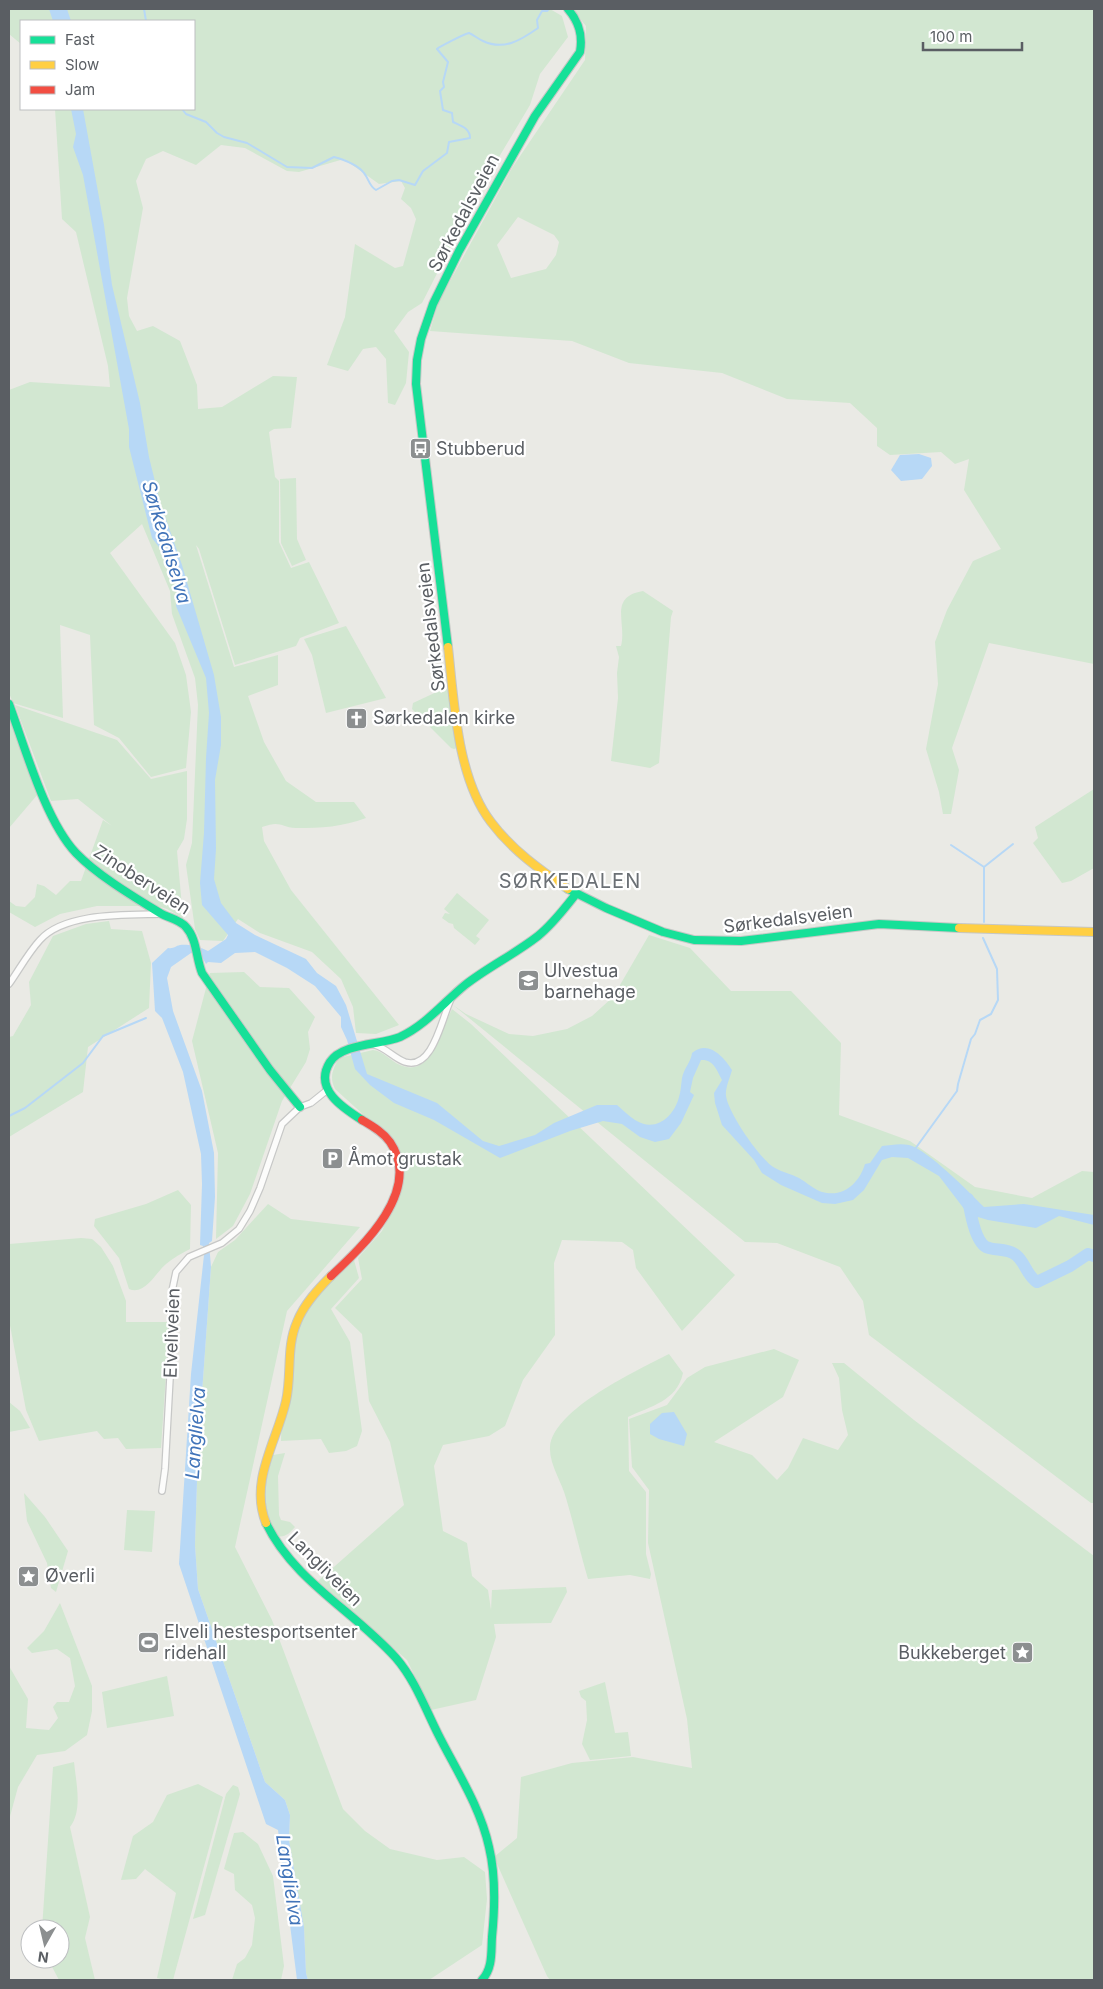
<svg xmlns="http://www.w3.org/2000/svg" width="1103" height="1989" font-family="Inter,sans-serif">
<rect width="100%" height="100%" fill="#eaeae5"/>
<g fill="#d2e7d1" fill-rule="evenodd">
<path d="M9 9H550L562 16 568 37 540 74 530 105 480 189 422 303 408 312 394 331 409 352 406 383 395 405 388 403 386 359 376 347 363 349 348 371 327 365 345 317 355 244 395 268 403 266 416 219 411 208 401 199 405 188 401 181 379 184 344 159 299 172 287 171 245 148 221 145 196 165 163 151 146 159 136 181 143 208 127 298 129 316 137 331 153 326 180 341 197 385 198 409 222 407 273 376 297 377 291 428 274 429 269 432 275 477 279 481V542L291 568 309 562 339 623 300 638 296 646 235 665 199 549 196 545 234 667 278 655V685L248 696 264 742 286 781 316 802H354L366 818C342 827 322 828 296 828 280 827 281 820 262 827L264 841 291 890 399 1025 376 1034 356 1033 353 1007 341 979 312 952 260 933 238 919 223 941 200 940 195 929 186 865 192 843 198 705 195 678 172 614 170 591 142 524 110 553 175 643 186 675 191 712 186 768 151 777 119 738 94 725 90 635 60 625 63 718 13 703 9 693V390L30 382 110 387 108 366 76 232 62 219 55 109H194V21H21V44L9 34Z"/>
<path d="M572 9H1094V664L989 643 952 748 959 770 951 814H943L939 792 926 749 938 684 935 642 947 610 973 561 1001 549 964 490 969 459 955 464 941 452 890 455 877 446V428L850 403 787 399 722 373 629 363 572 341 430 331 438 303 512 168 585 60 586 26ZM518 217 554 235 559 242 556 255 546 269 511 278 497 245Z"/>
<polygon points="296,478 297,539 306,560 292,566 281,543 280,479"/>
<path d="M643 591 673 611 671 617 659 763 650 768 611 761 618 698 617 673 619 657 616 646H621C627 623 608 597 643 591Z"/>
<polygon points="346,626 386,698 326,713 312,655 304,639"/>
<polygon points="443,689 447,689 449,693 457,748 454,749 451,748 412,709 413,703"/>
<polygon points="15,705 117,740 151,779 187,771 187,819 184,839 177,851 183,918 167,909 157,906 97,906 60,914 35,927 9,912 9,901 16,906 25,907 35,897 37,884 44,886 56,895 70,881 81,881 103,820 112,826 78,799 51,801"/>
<polygon points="9,716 38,794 9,828"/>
<polygon points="1094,789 1094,868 1071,881 1062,883 1033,843 1038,838 1035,827"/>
<polygon points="457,893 489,920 476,936 480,939 475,945 454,928 453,924 449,923 442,918 445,913 450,914 444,909"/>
<polygon points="109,921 111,929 142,931 151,963 149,1008 88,1047 83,1092 9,1137 9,1037 13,1036 31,1005 29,982 53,936 86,924"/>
<polygon points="649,935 690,948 731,991 791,991 841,1043 839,1115 910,1141 975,1187 1032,1198 1082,1171 1094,1172 1094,1503 1091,1503 869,1335 863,1301 840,1267 777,1243 745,1242 453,1005 466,1014 509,1034 533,1036 567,1029 592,1016 613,997"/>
<polygon points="244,972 260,987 289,988 315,1017 308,1032 310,1049 306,1062 282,1101 250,1194 233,1226 216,1239 218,1153 192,1041 210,973"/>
<path d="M452 1009 471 1024 735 1275 682 1331 636 1268 633 1250 622 1242 562 1240 554 1263 555 1335 523 1380 505 1426 489 1436 443 1445 434 1466 443 1531 467 1543 472 1576 488 1590 491 1610 492 1590 566 1587 567 1592 551 1623 494 1624 496 1637 476 1700 431 1710 407 1660 318 1581 404 1505 390 1442 369 1401 362 1334 335 1308 362 1279 358 1258 382 1231 402 1188 397 1145 335 1089C329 1077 333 1069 339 1058L373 1050C384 1051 390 1061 400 1065 432 1079 441 1029 452 1009Z"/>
<path d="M178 1190 191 1205 190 1249C182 1253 173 1258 166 1264 156 1272 145 1296 129 1289L119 1258 94 1226 95 1219 146 1204Z"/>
<polygon points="268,1204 291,1219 360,1227 287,1311 235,1547 272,1620 343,1809 365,1831 390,1849 437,1860 464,1857 485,1872 487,1899 482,1945 429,1980 308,1980 306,1973 304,1927 289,1840 290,1815 285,1800 265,1782 198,1589 195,1545 198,1450 211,1267 218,1252 235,1240"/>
<polygon points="81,1238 92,1239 101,1247 113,1266 126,1301 126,1322 167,1322 169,1330 161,1448 126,1449 118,1438 104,1439 97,1431 39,1441 26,1410 9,1320 9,1244"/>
<path d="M354 1260 359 1278 331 1309 350 1342 362 1431 357 1446 346 1451 329 1453 321 1439 281 1441C282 1412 289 1337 304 1314 318 1293 336 1277 354 1260Z"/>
<polygon points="774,1349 799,1360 783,1397 714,1442 752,1455 777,1480 788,1468 803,1438 838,1450 848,1435 842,1410 839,1378 832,1363 844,1363 914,1420 1094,1556 1094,1980 550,1980 547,1976 494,1857 517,1838 521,1777 572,1763 633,1757 692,1768 687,1719 648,1543 649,1490 632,1467 629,1419 667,1405 687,1378 705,1367"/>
<path d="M669 1354 683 1373C677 1401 651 1406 628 1417L629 1471 646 1492V1554L651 1574 650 1579 630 1575 588 1579C580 1552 574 1525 566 1498 562 1482 549 1464 550 1447 553 1409 638 1370 669 1354Z"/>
<polygon points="9,1402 20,1411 30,1428 9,1432"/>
<path d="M285 1453 278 1476 279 1515 281 1520 290 1522 295 1527C290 1533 285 1538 276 1536 260 1504 263 1489 273 1455Z"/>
<polygon points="24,1493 45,1517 68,1551 56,1592 51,1588 47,1563 27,1521"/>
<polygon points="127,1510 155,1511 152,1552 124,1550"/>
<polygon points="60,1603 92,1686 92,1711 87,1735 65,1751 37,1755 18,1787 9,1820 9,1666 28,1699 26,1728 49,1730 58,1718 53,1707 57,1702 69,1702 75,1686 70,1658 57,1649 32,1653 27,1648 44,1631"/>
<polygon points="167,1676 174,1716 107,1728 102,1692"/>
<polygon points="605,1682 615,1733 628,1732 631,1756 590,1760 582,1744 587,1720 586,1701 581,1697 579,1691"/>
<path d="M74 1762C76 1783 83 1810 70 1827L90 1917 85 1938 95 1980H59L48 1959H60V1929H42L53 1767Z"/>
<polygon points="198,1784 223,1797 173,1980 165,1980 157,1978 176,1893 145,1869 136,1879 121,1880 133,1836 153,1822 167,1795"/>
<polygon points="233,1785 238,1787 240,1794 234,1815 205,1915 193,1919 226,1794"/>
<polygon points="243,1832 258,1844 273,1876 284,1966 281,1980 232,1980 237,1964 245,1958 252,1945 255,1918 252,1905 235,1890 234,1874 224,1869 234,1833"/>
</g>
<g fill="#b7d8f6">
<polygon points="49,9 67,9 71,21 53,21"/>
<path d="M71 109H83L104 225 112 285 140 403 149 457 160 502 182 565 214 675 221 717V745L215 780 216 849 214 879 221 903 236 923 255 935 306 959 317 973 336 986 346 1005 367 1074 437 1103 483 1141 499 1146 535 1135 554 1123 597 1105H617C623 1110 629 1116 635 1120 655 1133 674 1117 679 1097 681 1091 681 1084 682 1078 684 1068 691 1062 692 1053 708 1039 724 1057 732 1070 730 1078 725 1088 726 1096 728 1112 760 1160 775 1168 782 1172 791 1174 799 1178 806 1182 815 1190 822 1192 844 1198 859 1183 865 1164L870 1163 882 1146C891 1145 900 1143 909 1145 928 1150 969 1192 984 1207L1024 1204 1094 1215V1225L1059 1216 1036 1228 988 1220 968 1214 939 1176 908 1158 892 1157 882 1160 864 1190 853 1200 835 1204 822 1203 781 1185 762 1173 754 1160 722 1125 715 1103 714 1093 722 1080C717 1070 713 1059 701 1060L693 1078 690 1092 694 1095 681 1123 669 1139 655 1142 640 1137 622 1124 603 1121 570 1131 500 1158 434 1120 394 1103 370 1085 355 1069 347 1040 341 1027V1017L315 986 287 968 255 952 235 953 221 963 208 962 206 964 201 955 191 953 171 967 167 978 173 1011 202 1091 214 1153 215 1197 212 1241 209 1243 211 1267 198 1450 195 1545 198 1589 265 1782 285 1800 290 1815 289 1840 304 1927 306 1973 308 1980H297L278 1830 266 1824 179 1564 191 1374 204 1255 203 1246 200 1245 202 1184 201 1154 183 1072 162 1018 155 1011 152 963 168 948C174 949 175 946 180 945 189 944 200 947 208 951L226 939 228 935 202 905 200 883 204 833 206 758 209 713 206 678 176 606 177 586 165 555 152 538 129 447V429L83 175 73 147 76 134Z"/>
<polygon points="919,454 931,458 932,466 922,479 901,481 891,470 900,455"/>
<polygon points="674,1412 687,1434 684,1446 659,1439 650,1434 650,1424 662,1413"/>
</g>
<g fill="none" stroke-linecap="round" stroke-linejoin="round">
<g stroke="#b7d8f6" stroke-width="2">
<polyline points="144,9 146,21"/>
<path d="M182 109 186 114 206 122 217 133 224 137 247 143 287 167 312 168 334 157C345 160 357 164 364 173 369 179 369 186 376 190L392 181 399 180 415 185 423 171 447 153 449 142 470 138C470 128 461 126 453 122L452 113 443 110 440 91 444 87 443 82 448 62 437 49C439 47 464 34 469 33 474 35 478 39 483 41 504 51 521 40 538 28L537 20 542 11H547L549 9"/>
<polyline points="951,845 984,867 984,922"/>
<polyline points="984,867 1013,844"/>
<polyline points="9,1116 25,1108 83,1063 103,1036 146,1018"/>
<polyline points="915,1149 957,1091 958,1084 971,1039 975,1034 980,1020 991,1014 998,1000 997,969 983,938"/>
</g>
<path stroke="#b7d8f6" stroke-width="12" d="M968 1199C970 1211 975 1241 986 1247 995 1251 1007 1248 1016 1255 1025 1262 1027 1276 1037 1282L1070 1266 1088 1254 1094 1256"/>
<defs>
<g id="street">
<path d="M9 984C19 970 28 953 40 940 65 912 127 915 162 914"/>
<path d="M375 1045C386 1048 394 1058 405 1062 433 1071 442 1017 451 999"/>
<polyline points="162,1491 165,1469 172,1341 172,1291 176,1272 189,1257 222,1243 239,1229 250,1211 260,1188 282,1124 300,1107 311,1103 326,1091"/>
</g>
<g id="fast">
<path d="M448 647 416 384 417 360 421 339 433 304 459 251 535 116 580 52C583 35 579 22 568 9"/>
<path d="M9 704C25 747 45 820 76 853 97 875 134 897 160 913 168 918 179 919 186 927 197 939 196 958 202 973L270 1070 300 1107"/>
<polyline points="568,889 606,908 663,932 694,940 741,941 879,924 959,928"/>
<path d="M362 1120C343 1108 313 1089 330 1062 342 1043 381 1045 400 1037 426 1025 444 1002 465 985 488 967 515 954 538 936 553 924 564 909 576 894"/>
<path d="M266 1523C294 1581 354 1611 396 1658 415 1680 425 1708 438 1734 456 1770 480 1806 489 1847 496 1876 495 1907 492 1937 491 1952 493 1968 482 1980"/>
</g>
<g id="slow">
<path d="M448 647C454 701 457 778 491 822 512 850 540 870 568 889"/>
<polyline points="959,928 1094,932"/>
<path d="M266 1523C249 1481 277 1441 286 1401 292 1374 286 1347 297 1322 304 1304 318 1289 331 1276"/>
</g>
<path id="jam" d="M331 1276C363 1246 423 1190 390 1142 383 1132 372 1126 362 1120"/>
</defs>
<use href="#street" stroke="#c7c8c7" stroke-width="8"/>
<use href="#fast" stroke="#c6c7c5" stroke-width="10"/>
<use href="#slow" stroke="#c6c7c5" stroke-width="10"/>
<use href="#jam" stroke="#c6c7c5" stroke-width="10"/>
<use href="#street" stroke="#fcfcfb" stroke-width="5.5"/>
<use href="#fast" stroke="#16e098" stroke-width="8"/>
<use href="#slow" stroke="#ffcf43" stroke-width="8"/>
<use href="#jam" stroke="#f24e42" stroke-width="8"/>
</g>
<defs>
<symbol id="bus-square" viewBox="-11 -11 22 22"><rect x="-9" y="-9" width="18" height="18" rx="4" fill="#8c8f90" stroke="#fff"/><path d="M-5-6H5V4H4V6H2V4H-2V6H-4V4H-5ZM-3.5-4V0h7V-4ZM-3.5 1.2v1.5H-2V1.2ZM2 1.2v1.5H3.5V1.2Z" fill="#fff"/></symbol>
<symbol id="church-square" viewBox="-11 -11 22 22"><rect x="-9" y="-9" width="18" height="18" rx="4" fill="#8c8f90" stroke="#fff"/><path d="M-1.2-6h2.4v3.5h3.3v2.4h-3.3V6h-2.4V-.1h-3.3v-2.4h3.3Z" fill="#fff"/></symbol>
<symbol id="school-square" viewBox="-11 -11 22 22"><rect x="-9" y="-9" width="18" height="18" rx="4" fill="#8c8f90" stroke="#fff"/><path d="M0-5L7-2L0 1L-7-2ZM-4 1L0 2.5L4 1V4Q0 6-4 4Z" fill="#fff"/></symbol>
<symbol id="parking-square" viewBox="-11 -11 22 22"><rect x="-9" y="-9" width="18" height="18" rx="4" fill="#8c8f90" stroke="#fff"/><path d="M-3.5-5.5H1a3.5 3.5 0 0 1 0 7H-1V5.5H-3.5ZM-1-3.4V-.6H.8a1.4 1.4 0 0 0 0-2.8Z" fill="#fff"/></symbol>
<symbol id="sight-square" viewBox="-11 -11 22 22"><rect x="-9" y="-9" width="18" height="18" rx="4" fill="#8c8f90" stroke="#fff"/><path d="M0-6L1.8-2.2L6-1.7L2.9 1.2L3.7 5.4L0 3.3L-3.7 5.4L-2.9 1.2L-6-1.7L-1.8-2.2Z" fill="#fff"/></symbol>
<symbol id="stadium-square" viewBox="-11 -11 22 22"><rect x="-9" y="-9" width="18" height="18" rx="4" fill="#8c8f90" stroke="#fff"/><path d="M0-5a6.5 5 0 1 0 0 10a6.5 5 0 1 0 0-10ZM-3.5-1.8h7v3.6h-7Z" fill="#fff"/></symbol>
</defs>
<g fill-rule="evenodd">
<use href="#bus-square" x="408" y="436" width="25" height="25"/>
<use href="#church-square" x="344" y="706" width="25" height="25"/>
<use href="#school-square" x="516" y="968" width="25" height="25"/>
<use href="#parking-square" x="320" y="1146" width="25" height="25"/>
<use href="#sight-square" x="16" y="1564" width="25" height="25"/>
<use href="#stadium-square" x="136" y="1630" width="25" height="25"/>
<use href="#sight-square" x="1010" y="1640" width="25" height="25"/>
</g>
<g text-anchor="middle" stroke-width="4.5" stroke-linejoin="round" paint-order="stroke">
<g font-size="18" fill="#5a5e63" stroke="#fff">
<text transform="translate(464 213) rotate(-62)" y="6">Sørkedalsveien</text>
<text transform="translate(431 627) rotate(-97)" y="6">Sørkedalsveien</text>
<text transform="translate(142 880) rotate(33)" y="6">Zinoberveien</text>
<text transform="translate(788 919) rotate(-7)" y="6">Sørkedalsveien</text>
<text transform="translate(172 1333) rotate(-88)" y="6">Elveliveien</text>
<text transform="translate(325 1569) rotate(45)" y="6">Langliveien</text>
</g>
<g font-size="18" fill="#5a5e63" stroke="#fff" text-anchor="start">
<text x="436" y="455">Stubberud</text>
<text x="373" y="724">Sørkedalen kirke</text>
<text x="544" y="977">Ulvestua<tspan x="544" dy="21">barnehage</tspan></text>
<text x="348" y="1165">Åmot grustak</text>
<text x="45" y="1582">Øverli</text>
<text x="164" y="1638">Elveli hestesportsenter<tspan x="164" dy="21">ridehall</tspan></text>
<text x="1006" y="1659" text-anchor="end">Bukkeberget</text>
</g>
<g font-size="19" font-style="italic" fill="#4174b9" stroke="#fff">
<text transform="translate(167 542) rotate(73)" y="7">Sørkedalselva</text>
<text transform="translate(195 1433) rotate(-86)" y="7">Langlielva</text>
<text transform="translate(290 1880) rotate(81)" y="7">Langlielva</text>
</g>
<g font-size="20" letter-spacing="1" fill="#6b7075" stroke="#fff">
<text x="570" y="888">SØRKEDALEN</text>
</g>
</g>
<rect width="1103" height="1989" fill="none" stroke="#5a5e63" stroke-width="20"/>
<rect x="20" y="20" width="175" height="90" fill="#ffffff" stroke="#bdbfc1"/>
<rect x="30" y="36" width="25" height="8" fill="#16e098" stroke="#bdbfc1"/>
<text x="65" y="45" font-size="15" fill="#5a5e63">Fast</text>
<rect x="30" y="61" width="25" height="8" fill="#ffcf43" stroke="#bdbfc1"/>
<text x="65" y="70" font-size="15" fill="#5a5e63">Slow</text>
<rect x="30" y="86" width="25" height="8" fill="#f24e42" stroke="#bdbfc1"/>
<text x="65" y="95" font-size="15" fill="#5a5e63">Jam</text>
<g transform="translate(45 1944) rotate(188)"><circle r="24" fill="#ffffff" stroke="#bdbfc1"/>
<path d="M0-4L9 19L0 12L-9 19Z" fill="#8c8f90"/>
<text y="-8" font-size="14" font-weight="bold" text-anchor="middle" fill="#5a5e63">N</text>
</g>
<path d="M923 42v8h99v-8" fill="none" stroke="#5a5e63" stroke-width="2.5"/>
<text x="930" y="42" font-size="15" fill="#5a5e63" stroke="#ffffff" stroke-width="4" paint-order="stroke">100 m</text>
</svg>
